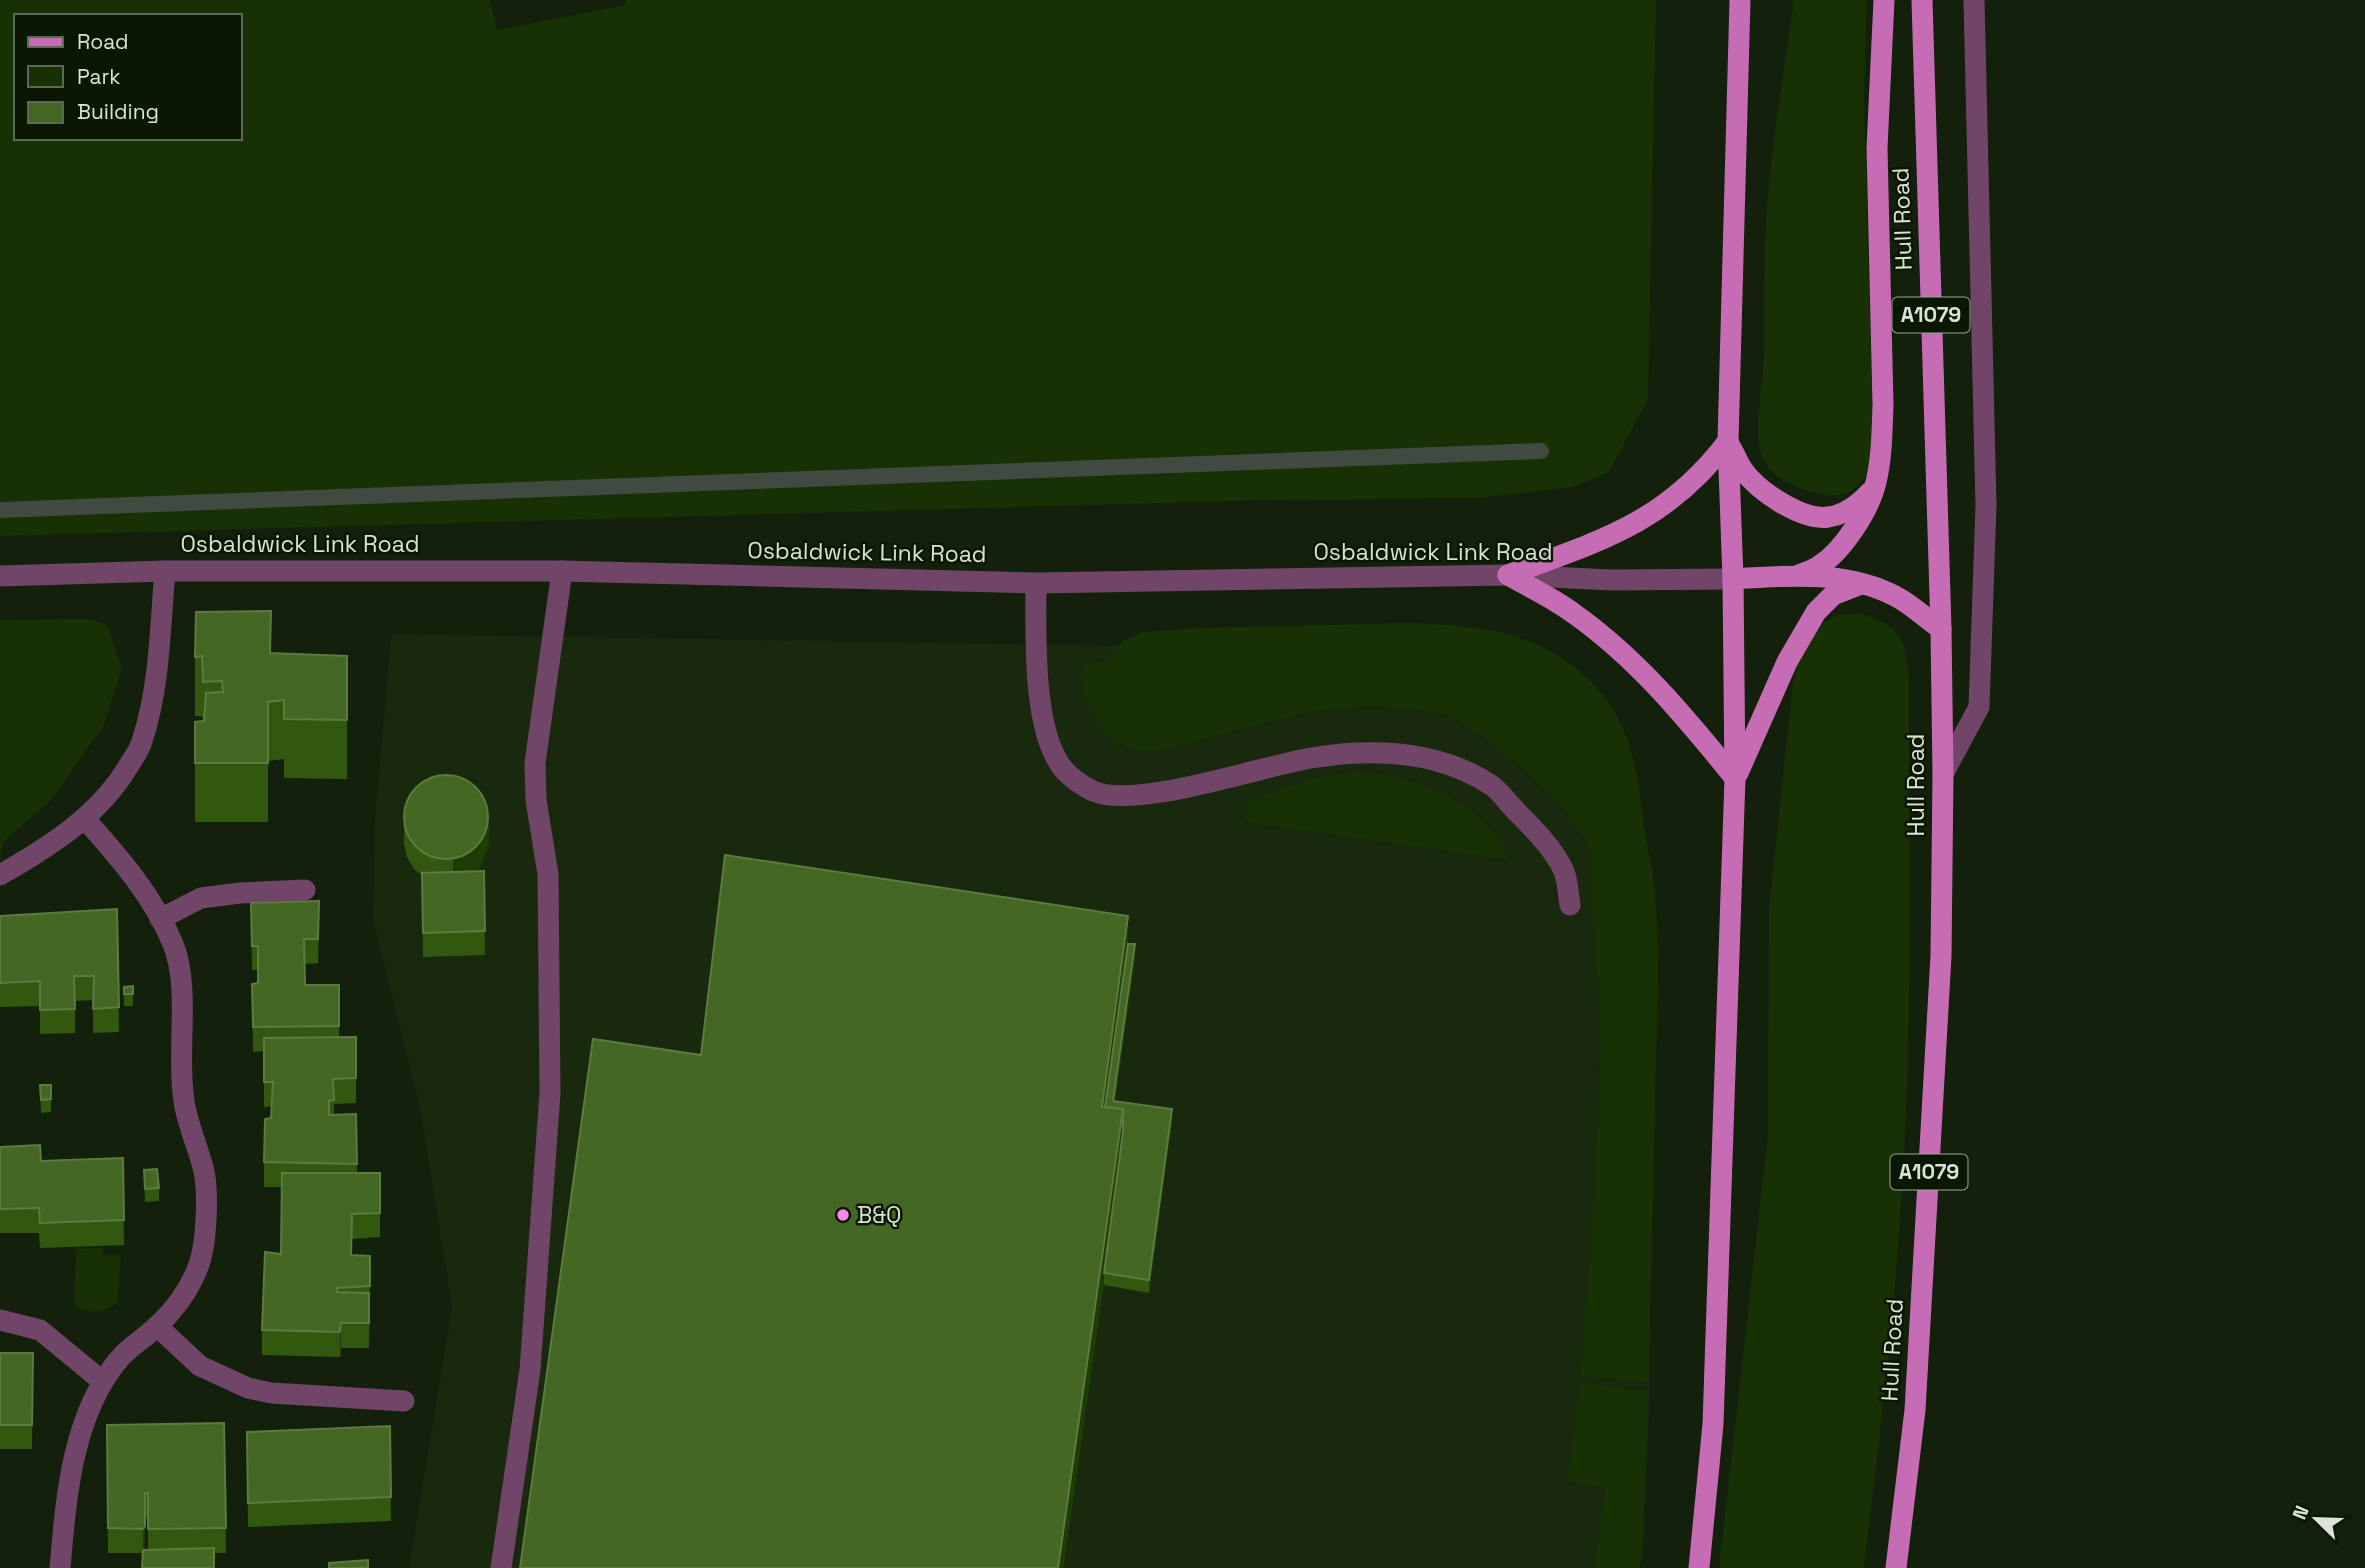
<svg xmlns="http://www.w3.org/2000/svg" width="2365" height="1568" font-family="'Space Grotesk',sans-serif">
<rect width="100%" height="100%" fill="#13200b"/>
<polygon fill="#18290d" points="391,634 1500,652 1650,865 1650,1393 1643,1556 1640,1568 409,1568 452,1306 421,1114 373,921 375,820"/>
<g fill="#173004" fill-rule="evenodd">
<path d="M0 0H490L497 30 626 5V0H1656L1648 399 1609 472 1573 487 1478 498 1264 500 0 536ZM16 16H240V138H16Z"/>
<path d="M1794 0H1867L1864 96 1874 463C1863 482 1850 499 1826 495 1805 491 1778 483 1766 464 1750 437 1762 399 1763 370 1766 312 1762 253 1768 195 1774 130 1785 65 1794 0Z"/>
<path d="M1860 613C1901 627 1906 638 1909 679 1909 843 1913 1008 1903 1172 1896 1304 1880 1437 1864 1568H1719L1768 1134 1769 908 1792 692 1799 650 1816 626 1837 615Z"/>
<polygon points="89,619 107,625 122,668 104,725 52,799 4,841 0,856 0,620"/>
<path d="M1411 623C1488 626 1554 633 1605 698 1636 737 1638 786 1645 833 1647 845 1650 857 1652 869 1662 942 1657 1018 1655 1091 1654 1188 1651 1285 1648 1382L1580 1376 1593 1216 1601 1043 1589 845 1558 802 1515 761 1478 733 1449 716 1412 708 1365 706 1313 711 1170 748C1163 749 1156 751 1148 751 1115 753 1091 720 1083 692 1081 683 1082 673 1082 664L1108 662 1114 651 1122 641 1142 632 1200 628Z"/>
<path d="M1382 773C1422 784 1466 798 1494 831 1501 839 1505 851 1510 860L1250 823 1244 820 1246 805C1262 792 1316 777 1337 774 1351 772 1367 774 1382 773Z"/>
<path d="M103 1247V1255H121L117 1303C102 1314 91 1314 74 1305L76 1249Z"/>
<polygon points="1580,1383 1600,1384 1621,1389 1648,1390 1642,1555 1639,1568 1594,1568 1605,1487 1567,1482"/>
</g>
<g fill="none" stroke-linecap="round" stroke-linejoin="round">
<polyline stroke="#414a40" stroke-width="16" points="0,510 1541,451"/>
<g stroke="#704568" stroke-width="21">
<polyline points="0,576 165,571 562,571 1036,583 1508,575 1611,580 1733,579"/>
<path d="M1036 583C1036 631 1031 738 1067 773 1073 779 1085 787 1093 791 1135 810 1262 766 1311 758 1371 748 1438 750 1491 785 1500 791 1508 803 1516 811 1533 828 1552 847 1563 869 1568 879 1568 894 1570 905"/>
<polyline points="1943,774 1979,707 1986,506 1974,0"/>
<path d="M0 875C49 847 100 815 129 765 134 757 140 749 142 741 160 687 160 627 165 571"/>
<polyline points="160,919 201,898 240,893 305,890"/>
<polyline points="0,1320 40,1330 102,1381"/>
<polyline points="157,1326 200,1366 248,1388 271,1393 404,1401"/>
<path d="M60 1568C66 1498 72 1414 120 1358 130 1346 145 1338 156 1327 174 1311 190 1289 198 1267 207 1245 209 1189 203 1167 197 1145 187 1123 184 1101 176 1053 191 988 173 944 154 897 118 856 85 819"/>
<polyline points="501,1568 530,1370 550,1093 548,874 536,800 535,763 562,571"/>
</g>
<g stroke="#c66cb5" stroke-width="21">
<path d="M1730 446C1735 454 1738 463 1743 470 1758 491 1802 521 1828 517 1845 515 1859 504 1870 492"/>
<path d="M1508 575C1529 587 1553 598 1573 613 1637 658 1686 718 1735 778"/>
<path d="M1508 575C1600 541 1666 523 1728 441"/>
<path d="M1799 575C1806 572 1813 570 1819 566 1843 551 1870 509 1876 482 1882 457 1882 431 1883 405L1877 148 1884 0"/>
<path d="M1733 579C1789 575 1852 570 1902 600 1915 608 1928 620 1941 629"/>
<polyline points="1738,773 1787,662 1816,612 1833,595 1861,584"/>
<polyline points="1699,1568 1713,1424 1735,778 1733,579 1728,441 1740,0"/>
<polyline points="1896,1568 1915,1410 1941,956 1943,774 1941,629 1922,0"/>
</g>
</g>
<g fill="#32580f" fill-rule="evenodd">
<polygon points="271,653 347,656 347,779 284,778 284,759 268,761 268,822 195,822 195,763 203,721 202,716 195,716 195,657"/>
<polygon points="404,819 489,844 478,870 476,871 484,871 485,955 423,957 422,875 414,869 407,857 404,844"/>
<polygon points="251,903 319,926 318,963 305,964 305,985 339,985 339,1038 356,1037 356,1103 334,1104 334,1115 356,1114 357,1173 380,1213 380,1237 352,1239 351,1255 370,1256 369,1348 341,1348 340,1357 262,1355 262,1330 281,1254 282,1187 264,1187 264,1162 271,1118 272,1106 264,1107 264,1051 253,1052 252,984 258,983 258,970 252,970"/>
<polygon points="117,909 119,1032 93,1033 93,1000 75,1001 75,1033 40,1034 40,1006 0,1007 0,916"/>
<polygon points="1128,944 1135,957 1115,1101 1172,1121 1149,1293 1104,1285 1104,1281 1063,1568 520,1568 701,1055"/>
<polygon points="133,986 133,1006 124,1006 124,987"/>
<polygon points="40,1085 51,1085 51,1112 41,1113"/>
<polygon points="0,1147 41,1161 123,1158 124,1245 40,1248 39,1233 0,1233"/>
<polygon points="144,1170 159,1188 159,1201 145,1202"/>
<polygon points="0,1353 33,1353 32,1449 0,1449"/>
<path d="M224 1423 226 1553H108L107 1425ZM145 1518H148V1550H145Z"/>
<polygon points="390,1426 391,1521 248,1527 247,1432"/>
</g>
<g fill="#1e3c04">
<polygon points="489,820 489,844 478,870 466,879 453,883 453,859"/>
<polygon points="1128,916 1128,952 1104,1130 1102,1107"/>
<polygon points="1135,944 1135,957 1113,1113 1113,1101"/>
<polygon points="1123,1109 1123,1145 1104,1273 1104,1281 1063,1568 1058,1568"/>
<polygon points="1172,1109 1172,1121 1149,1293 1149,1280"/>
<polygon points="341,1323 341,1348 340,1357 340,1332"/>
<polygon points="145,1526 145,1551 143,1553 143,1529"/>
</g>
<g fill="#446724" stroke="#5b7b40" stroke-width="2">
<polygon points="271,611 270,653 347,656 347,720 284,719 284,700 268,702 268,763 195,763 195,722 204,721 206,693 223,692 222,681 203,682 202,656 195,657 196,612"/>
<circle cx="446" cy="817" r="42"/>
<polygon points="725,855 1128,916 1102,1107 1123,1109 1058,1568 520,1568 593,1039 701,1055"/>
<polygon points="484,871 485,931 423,933 422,873"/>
<polygon points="319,901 318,939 304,939 305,985 339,985 339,1026 253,1027 252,984 258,983 258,946 252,946 251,903"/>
<polygon points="117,909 119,1007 93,1009 94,976 74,976 75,1009 40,1010 40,981 0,983 0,916"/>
<polygon points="1128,944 1135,944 1113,1101 1172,1109 1149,1280 1104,1273 1123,1132 1123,1109 1105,1107"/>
<polygon points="133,986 133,994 124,994 124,987"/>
<polygon points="356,1037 356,1078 333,1079 334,1100 329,1101 329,1115 356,1114 357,1164 264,1162 265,1119 271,1118 273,1082 264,1082 264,1038"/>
<polygon points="40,1085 51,1085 51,1099 41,1100"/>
<polygon points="40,1145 41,1161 123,1158 124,1220 40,1223 39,1208 0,1209 0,1147"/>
<polygon points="157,1169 159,1188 145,1189 144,1170"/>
<polygon points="282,1173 380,1173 380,1213 352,1214 351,1255 370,1256 370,1286 337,1288 337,1292 369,1293 369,1323 341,1323 340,1332 262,1330 265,1252 281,1254"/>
<polygon points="0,1353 33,1353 32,1425 0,1425"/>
<polygon points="224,1423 226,1528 148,1529 148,1493 145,1493 145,1526 143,1529 108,1528 107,1425"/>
<polygon points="390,1426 391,1497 248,1503 247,1432"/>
<polygon points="214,1548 214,1568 142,1568 143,1550"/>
<polygon points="368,1560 368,1568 329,1568 329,1563"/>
</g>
<circle fill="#fb87e5" stroke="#0a1703" stroke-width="2.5" cx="843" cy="1215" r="7"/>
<g text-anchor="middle" stroke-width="5" stroke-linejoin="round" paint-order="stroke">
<g fill="#0a1703" stroke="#9ca696" stroke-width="2">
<rect x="1892.5" y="297.5" width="77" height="35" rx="5"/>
<rect x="1890.5" y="1154.5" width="77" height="35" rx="5"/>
</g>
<g font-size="21" font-weight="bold" fill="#dae3d5">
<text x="1931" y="322">A1079</text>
<text x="1929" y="1179">A1079</text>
</g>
<g font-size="23" fill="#dae3d5" stroke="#0a1703">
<text transform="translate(1902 219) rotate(-92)" y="8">Hull Road</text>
<text x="300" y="552">Osbaldwick Link Road</text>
<text transform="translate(867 552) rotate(1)" y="8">Osbaldwick Link Road</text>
<text x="1433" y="560">Osbaldwick Link Road</text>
<text transform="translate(1916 785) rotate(-90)" y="8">Hull Road</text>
<text transform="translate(1892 1350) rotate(-87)" y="8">Hull Road</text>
</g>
<g font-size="23" fill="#dae3d5" stroke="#0a1703" text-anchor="start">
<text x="857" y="1223">B&amp;Q</text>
</g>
</g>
<rect x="14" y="14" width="228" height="126" fill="#0a1703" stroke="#5d6957" stroke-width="2"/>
<rect x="28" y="37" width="35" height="10" fill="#c66cb5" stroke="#5d6957" stroke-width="2"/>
<text x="77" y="49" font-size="21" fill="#dae3d5">Road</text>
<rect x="28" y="66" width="35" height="21" fill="#173004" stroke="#5d6957" stroke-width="2"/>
<text x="77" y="84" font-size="21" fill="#dae3d5">Park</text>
<rect x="28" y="102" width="35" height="21" fill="#446724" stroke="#5d6957" stroke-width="2"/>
<text x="77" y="119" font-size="21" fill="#dae3d5">Building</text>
<g transform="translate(2316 1519) rotate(293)" stroke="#0a1703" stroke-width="5" paint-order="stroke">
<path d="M0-5L12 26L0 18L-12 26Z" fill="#dae3d5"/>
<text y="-10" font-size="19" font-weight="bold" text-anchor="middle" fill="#dae3d5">N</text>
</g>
</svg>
